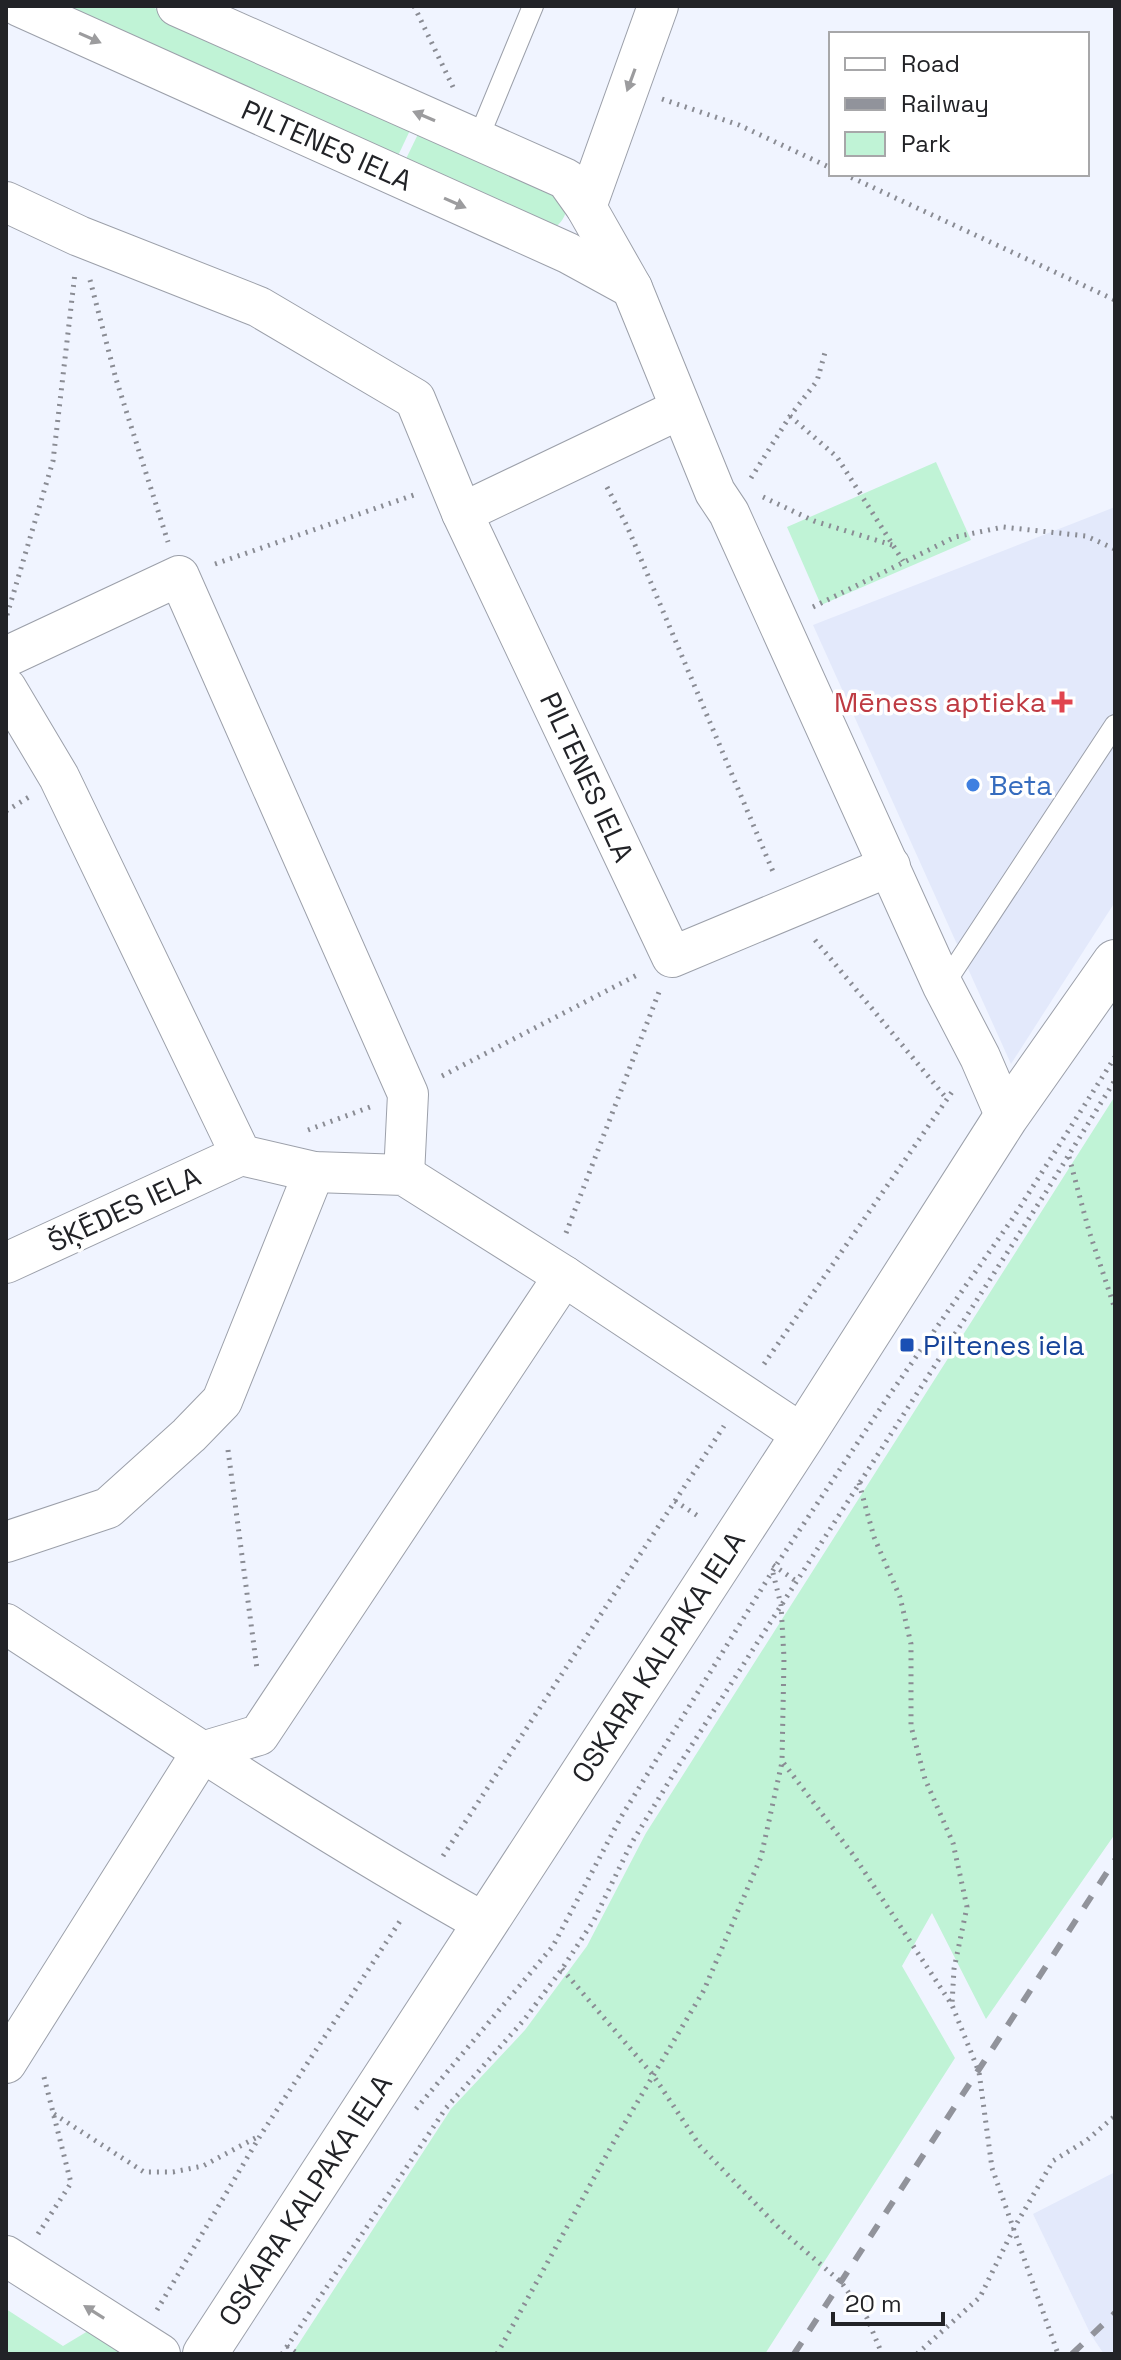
<svg xmlns="http://www.w3.org/2000/svg" width="1121" height="2360" font-family="'Space Grotesk',sans-serif">
<rect width="100%" height="100%" fill="#f0f4ff"/>
<g fill="#e3e9fb">
<polygon points="1115,507 1115,902 1011,1064 813,625"/>
<polygon points="1115,2172 1115,2354 1104,2354 1091,2335 1033,2214"/>
</g>
<g fill="#c0f3d6">
<polygon points="55,6 150,6 413,124 395,162"/>
<path d="M421 128 562 192C568 210 568 217 553 229L403 165Z"/>
<polygon points="936,462 971,540 821,605 787,527"/>
<polygon points="1115,1096 1115,1834 986,2019 932,1913 902,1966 955,2058 765,2354 292,2354 451,2109 525,2030 587,1946 646,1833"/>
<polygon points="6,2309 63,2346 93,2328 122,2349 119,2354 6,2354"/>
</g>
<g fill="none" stroke-linecap="round" stroke-linejoin="round">
<defs>
<g id="service">
<polyline points="478,139 533,6"/>
<polyline points="943,986 1115,725"/>
</g>
<g id="minor">
<polyline points="19,6 568,253 632,288"/>
<polyline points="177,6 566,179 586,207 632,288 715,492 729,513 943,986 980,1057 1006,1117"/>
<polyline points="6,202 79,236 259,307 415,399 462,513 672,957 890,866"/>
<polyline points="586,207 658,6"/>
<polyline points="462,513 680,409"/>
<polyline points="6,657 179,576 408,1094 404,1175"/>
<polyline points="6,688 59,777 241,1155 314,1172 404,1175 564,1276 803,1435"/>
<polyline points="6,1263 241,1155"/>
<polyline points="6,1542 108,1508 189,1435 222,1401 314,1172"/>
<path d="M6 1624C164 1727 321 1832 486 1924"/>
<polyline points="6,2063 202,1752 259,1735 564,1276"/>
<polyline points="6,2256 160,2354"/>
</g>
<polyline id="secondary" points="205,2354 803,1435 1006,1117 1115,962"/>
</defs>
<use href="#service" stroke="#9ca0aa" stroke-width="22"/>
<use href="#minor" stroke="#9ca0aa" stroke-width="42"/>
<use href="#secondary" stroke="#9ca0aa" stroke-width="46"/>
<g stroke="#8a8c94" stroke-width="5" stroke-dasharray="2 6" stroke-linecap="butt">
<polyline points="414,6 453,87"/>
<polyline points="662,99 739,125 831,168"/>
<polyline points="844,174 1115,300"/>
<polyline points="90,280 116,379 168,542"/>
<polyline points="790,416 837,457 903,561"/>
<polyline points="751,478 790,416 817,381 826,349"/>
<polyline points="607,487 627,526 774,874"/>
<polyline points="763,497 814,521 892,545"/>
<polyline points="215,564 414,495"/>
<polyline points="813,607 955,537 1003,527 1086,536 1115,549"/>
<polyline points="7,615 53,461 75,273"/>
<polyline points="6,811 29,797"/>
<polyline points="815,940 947,1099"/>
<polyline points="442,1076 639,974"/>
<polyline points="308,1130 370,1107"/>
<polyline points="1069,1157 1089,1231 1115,1309"/>
<polyline points="566,1233 659,992"/>
<polyline points="764,1364 954,1089"/>
<polyline points="228,1450 257,1669"/>
<polyline points="859,1483 874,1537 900,1597 911,1644 911,1726 925,1779 953,1843 967,1907 954,1969 952,2004"/>
<polyline points="675,1501 701,1518"/>
<polyline points="773,1565 796,1581"/>
<polyline points="773,1573 781,1605 784,1658 782,1761 854,1856 952,2005 979,2072 992,2168 1058,2354"/>
<polyline points="443,1856 724,1426"/>
<polyline points="562,1969 653,2075 700,2146 780,2229 841,2282 867,2318 882,2354"/>
<polyline points="416,2109 553,1946 621,1817 775,1567 888,1397 1013,1218 1115,1057"/>
<polyline points="54,2114 144,2172 173,2172 203,2166 259,2136"/>
<polyline points="38,2234 71,2183 44,2077"/>
<polyline points="157,2310 260,2136 402,1918"/>
<polyline points="287,2346 298,2354"/>
<polyline points="282,2354 446,2108 524,2020 562,1969 594,1920 631,1844 679,1765 1046,1192 1115,1080"/>
<polyline points="497,2354 616,2138 704,1990 761,1857 782,1762"/>
<polyline points="917,2354 980,2297 1014,2228 1053,2161 1087,2140 1115,2116"/>
</g>
<use href="#service" stroke="#fff" stroke-width="20"/>
<use href="#minor" stroke="#fff" stroke-width="40"/>
<use href="#secondary" stroke="#fff" stroke-width="44"/>
<g stroke="#91939b" stroke-width="6" stroke-dasharray="14 14" stroke-linecap="butt">
<polyline points="794,2354 1115,1860"/>
<polyline points="1072,2354 1115,2313"/>
</g>
</g>
<defs><path id="oneway-solid" d="M-6-.8H1V-3.2L6.5 0L1 3.2V.8H-6Z" transform="scale(2)"/></defs>
<g fill="#9c9c9e">
<use href="#oneway-solid" transform="translate(90 38) rotate(24)"/>
<use href="#oneway-solid" transform="translate(631 80) rotate(110)"/>
<use href="#oneway-solid" transform="translate(424 116) rotate(-157)"/>
<use href="#oneway-solid" transform="translate(455 203) rotate(24)"/>
<use href="#oneway-solid" transform="translate(94 2312) rotate(-148)"/>
</g>
<path fill="#e0444e" stroke="#fff" stroke-width="3" d="M1058 690h8v8h8v8h-8v8h-8v-8h-8v-8h8z"/>
<circle fill="#3f7fe0" stroke="#fff" stroke-width="3" cx="973" cy="785" r="8"/>
<rect fill="#1a4fb4" stroke="#fff" stroke-width="3" x="899" y="1337" width="16" height="16" rx="4"/>
<g text-anchor="middle" stroke-width="7" stroke-linejoin="round" paint-order="stroke">
<g font-size="28" fill="#222327" stroke="#fff">
<text transform="translate(327 145) rotate(24)" y="10">PILTENES IELA</text>
<text transform="translate(587 777) rotate(65)" y="10">PILTENES IELA</text>
<text transform="translate(124 1209) rotate(-25)" y="10">ŠĶĒDES IELA</text>
<text transform="translate(658 1657) rotate(-57)" y="10">OSKARA KALPAKA IELA</text>
<text transform="translate(305 2200) rotate(-57)" y="10">OSKARA KALPAKA IELA</text>
</g>
<g font-size="28" fill="#be3a42" stroke="#fff" text-anchor="end">
<text x="1046" y="712">Mēness aptieka</text>
</g>
<g font-size="28" fill="#366cbe" stroke="#fff" text-anchor="start">
<text x="989" y="795">Beta</text>
</g>
<g font-size="28" fill="#164399" stroke="#fff" text-anchor="start">
<text x="923" y="1355">Piltenes iela</text>
</g>
</g>
<rect width="1121" height="2360" fill="none" stroke="#222327" stroke-width="16"/>
<rect x="829" y="32" width="260" height="144" fill="#ffffff" stroke="#a7a7a9" stroke-width="2"/>
<rect x="845" y="58" width="40" height="12" fill="#ffffff" stroke="#a7a7a9" stroke-width="2"/>
<text x="901" y="72" font-size="24" fill="#222327">Road</text>
<rect x="845" y="98" width="40" height="12" fill="#91939b" stroke="#a7a7a9" stroke-width="2"/>
<text x="901" y="112" font-size="24" fill="#222327">Railway</text>
<rect x="845" y="132" width="40" height="24" fill="#c0f3d6" stroke="#a7a7a9" stroke-width="2"/>
<text x="901" y="152" font-size="24" fill="#222327">Park</text>
<path d="M833 2312v12h110v-12" fill="none" stroke="#222327" stroke-width="4"/>
<text x="845" y="2312" font-size="24" fill="#222327" stroke="#ffffff" stroke-width="6" paint-order="stroke">20 m</text>
</svg>
